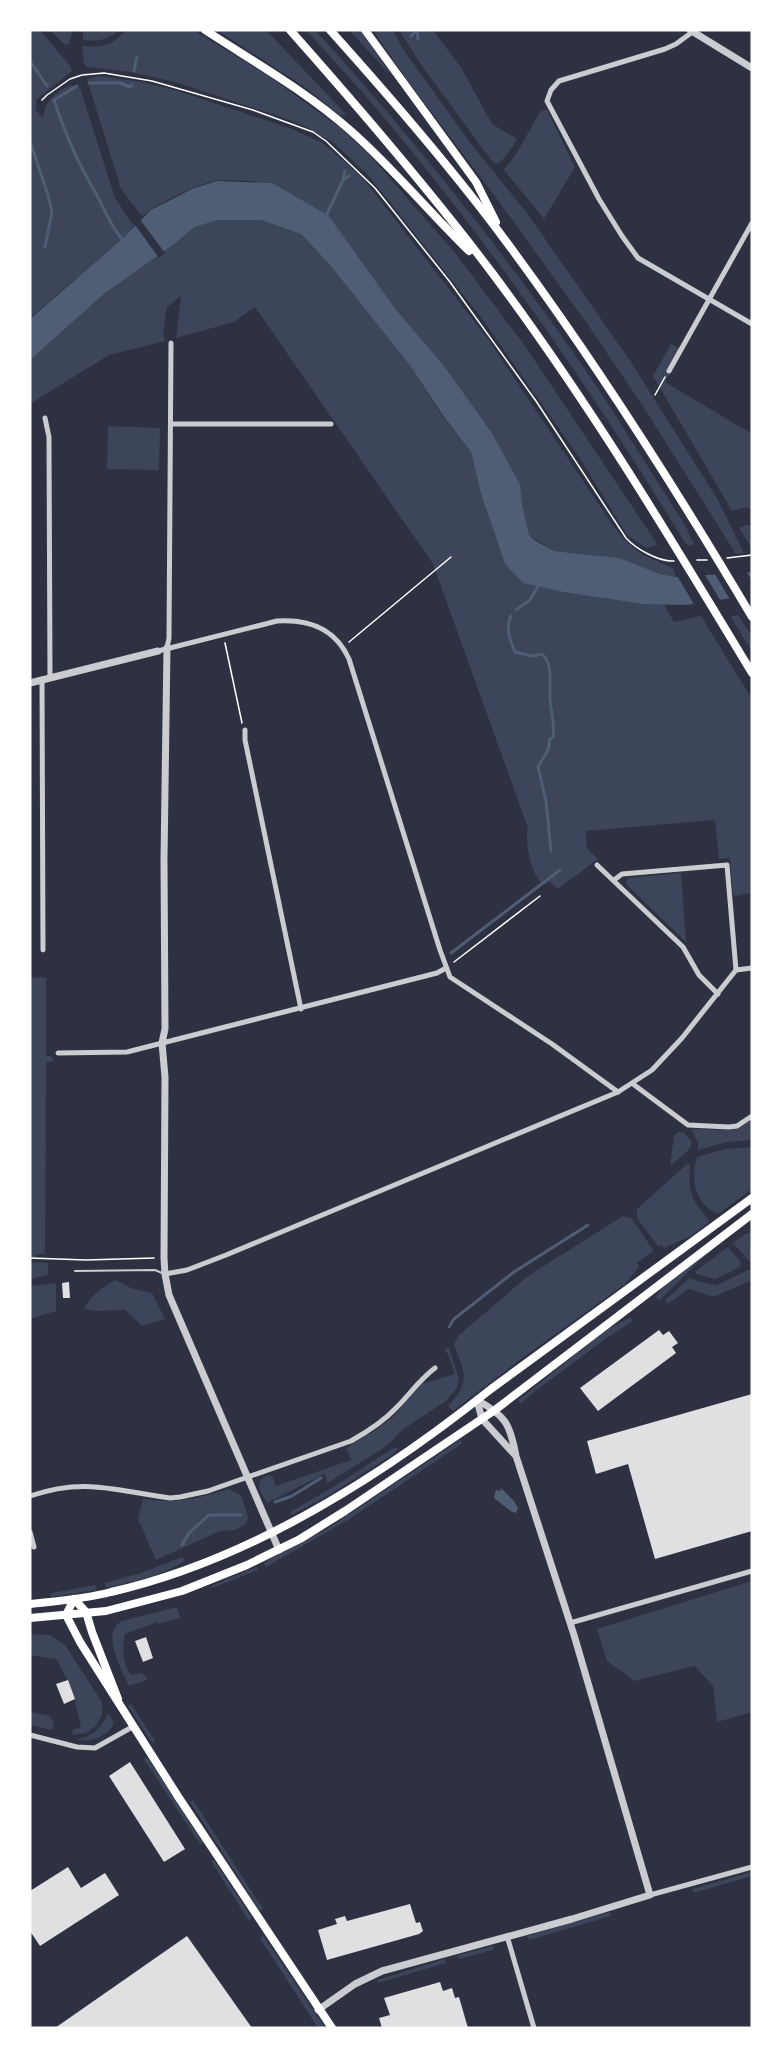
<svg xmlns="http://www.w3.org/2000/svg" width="782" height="2058" font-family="Bitter,serif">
<rect width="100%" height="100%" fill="#2d3142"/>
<g fill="#3c4559">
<path d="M30 30H40L70 66 72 71 36 100V110L43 118C45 100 56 92 71 85L80 88 115 198 134 226 122 239 30 318Z"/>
<polygon points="50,30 73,30 69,44 65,45"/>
<path d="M83 30H119C108 40 98 42 83 40Z"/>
<path d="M126 30H193L269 76 339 127 367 152 456 254 525 346 658 545 646 548 627 535 579 457 480 316 368 175 334 143 306 127 287 119 175 82 130 72 87 67 84 63 82 46C102 48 113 45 126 30Z"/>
<polygon points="217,30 266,30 346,114 343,116 338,114 306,88"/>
<path d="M306 30H315C407 131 492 237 571 349 611 406 647 466 685 525L694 544 690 546 685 543C591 388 487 239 370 101 349 77 327 54 306 30Z"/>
<polygon points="349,30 360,30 393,78"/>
<polygon points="373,30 393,30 402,48 418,70 472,145 527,213 629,359 718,500 744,553 736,554 644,408 586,322 497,199 407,80"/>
<path d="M399 30H433L462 69 492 124 517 139C511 149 506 159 496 164L491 160 422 66Z"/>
<path d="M100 76 142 82 178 91 292 129 323 143 362 177 488 339 614 527C635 553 642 555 673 568L676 577 660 574 642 567 594 555 554 551 529 535 522 503 520 484 492 433 445 367 394 307 272 183C256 182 231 178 215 181 193 186 160 202 143 216L140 214 121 189 87 79Z"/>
<polygon points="544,110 547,110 575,167 544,219 504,170 516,154 540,112"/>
<path d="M218 220H261L301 234 330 265 411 367 443 417 471 452 481 494 505 564 523 582 563 592 642 604H664L674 622 701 616 752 699V893L736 896 733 894 730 858 719 859 715 820 586 831 587 848 598 859 558 889 549 881 544 885C532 878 524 842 528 828L433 564 255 307 234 322 176 338 181 296 167 307 163 336 165 341 109 355 30 404V360L104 294 173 245 195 227Z"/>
<polygon points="671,344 683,350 665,382 752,434 752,510 747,507 732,511 653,376"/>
<polygon points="108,426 160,428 159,470 107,469"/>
<polygon points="746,525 752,525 752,549 739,528"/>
<polygon points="738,615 752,636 752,652 731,617"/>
<polygon points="681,873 686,942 628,886 626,882 629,878"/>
<polygon points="40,977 46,978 46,1056 51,1056 54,1061 46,1062 45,1254 35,1255 35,1257 30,1257 30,978"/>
<polygon points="752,1120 752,1140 727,1142 698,1150 698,1143 691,1129 732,1130"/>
<polygon points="678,1132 683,1132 692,1142 688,1151 670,1166 674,1136"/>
<path d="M752 1147V1189L718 1214C695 1205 690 1179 697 1157L726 1149Z"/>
<path d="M687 1164H690C688 1192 691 1200 710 1221L693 1235 664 1248 662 1245 658 1246 637 1218V1209Z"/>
<path d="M623 1216 631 1218 654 1251 637 1263 639 1267 625 1284 521 1359 453 1411 448 1406C472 1381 464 1373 454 1344L459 1335 528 1276Z"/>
<polygon points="752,1232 752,1264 733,1243 745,1234"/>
<polygon points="728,1247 741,1262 740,1267 715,1279 696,1274 696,1271"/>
<polygon points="710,1250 713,1250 698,1262 659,1301 655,1297 667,1283"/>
<polygon points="30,1262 48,1263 48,1275 30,1279"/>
<polygon points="748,1270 752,1270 752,1283 748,1282 713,1297 689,1289 668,1304 665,1300 690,1278 700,1282 717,1285"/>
<path d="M115 1280 133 1289 152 1293 165 1319 142 1326 125 1310 96 1311 84 1309C90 1296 102 1288 115 1280Z"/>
<polygon points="56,1283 56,1311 30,1319 30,1286"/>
<polygon points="630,1317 633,1321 608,1337 530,1395 520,1404 518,1400 526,1394 605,1331"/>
<path d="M449 1348 459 1379 457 1388 446 1401 402 1430 392 1441 382 1449 326 1484 327 1479 324 1474 267 1503C260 1490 252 1482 269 1475L273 1477 276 1486 351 1460 346 1448 376 1430 393 1417 421 1384 455 1374 448 1354 444 1350Z"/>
<polygon points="460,1440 463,1443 348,1520 266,1567 264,1563 268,1560 327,1529"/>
<polygon points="395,1447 398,1449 392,1455 331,1494 292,1515 290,1512 338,1484"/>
<path d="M228 1489 241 1495 248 1517 246 1524 235 1530 220 1531 156 1560 138 1519 143 1499C175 1504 197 1499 228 1489Z"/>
<path d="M182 1557 185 1560C166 1575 129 1582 106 1588L105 1583 141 1573Z"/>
<polygon points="256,1567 258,1570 212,1588 211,1586"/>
<polygon points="752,1581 752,1712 717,1722 713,1686 695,1666 634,1681 607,1661 597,1629"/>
<polygon points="96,1585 96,1590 51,1597 51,1593"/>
<path d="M177 1607 180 1618 159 1624 158 1622 125 1634C122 1647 123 1666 131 1675L141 1673 145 1675 147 1680 129 1686C122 1670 100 1632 122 1621Z"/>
<path d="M30 1634 50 1635 65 1645 102 1702V1714L96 1726 86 1733 73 1735 72 1730 81 1727C76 1702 70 1681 56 1659L30 1655Z"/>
<polygon points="131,1704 155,1741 152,1743 128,1706"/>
<polygon points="30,1712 50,1716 54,1723 52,1730 30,1725"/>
<path d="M109 1714 114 1723C106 1738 92 1742 76 1740 99 1734 97 1729 109 1714Z"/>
<polygon points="147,1757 203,1843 200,1844 144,1759"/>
<polygon points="193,1800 263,1909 260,1911 190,1802"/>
<polygon points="214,1860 252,1918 249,1921 211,1861"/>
<polygon points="752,1872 752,1876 693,1893 692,1889"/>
<polygon points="610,1912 611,1916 529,1940 527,1936"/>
<polygon points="263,1935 325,2028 318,2028 260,1938"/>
<polygon points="493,1946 493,1950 459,1959 458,1955"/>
<polygon points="445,1959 446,1963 378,1983 377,1980"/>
</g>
<g fill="#4f5d75">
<polygon points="217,181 272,183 328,215 394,307 445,367 492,433 520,484 522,503 529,535 536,541 554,551 619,558 660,574 676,577 752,572 752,595 686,605 642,604 563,592 523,583 505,564 481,494 471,452 444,417 411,367 330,265 301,234 261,220 218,220 195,227 173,245 104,294 30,360 30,319 122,239 151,210 192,189"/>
<polygon points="500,1487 514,1501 518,1508 516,1513 512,1512 494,1498 496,1490 501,1491"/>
</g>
<g fill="#2d3142">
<polygon points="138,217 165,253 159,258 133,222"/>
<polygon points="745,569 752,581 752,598 731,601 713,571"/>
<polygon points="703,572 722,603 695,606 676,574"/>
</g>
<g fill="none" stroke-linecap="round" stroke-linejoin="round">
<g stroke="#4f5d75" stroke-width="3">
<polyline points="417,30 418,39"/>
<polyline points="411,36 417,30"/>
<polyline points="30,61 47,86"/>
<polyline points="134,71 137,57"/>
<polyline points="89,83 120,83 130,87 132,85"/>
<path d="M77 86 54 100C65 133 76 160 94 190 104 207 109 224 122 239"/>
<polyline points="30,141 48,195 52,212 45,247"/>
<polyline points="343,180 345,171"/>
<polyline points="325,218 343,180 349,176"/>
<polyline points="516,610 530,600 538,586"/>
<path d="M511 616C505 628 510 640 515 652L531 656 542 654C554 665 549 684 550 699 551 712 555 724 553 737L549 740C551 751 542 758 538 767L546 801 551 851"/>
<polyline points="451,953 560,870"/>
<polyline points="449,1327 454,1319 514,1272 588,1225"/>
<polyline points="275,1502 292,1496 321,1478"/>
<polyline points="182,1545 189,1533 209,1515 241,1515"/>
</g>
</g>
<g fill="#e0e0e3">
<polygon points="69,1282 70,1298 63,1298 62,1283"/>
<polygon points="659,1330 663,1335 669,1331 678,1343 672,1347 676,1353 598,1411 580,1388"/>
<polygon points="752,1394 752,1531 655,1559 628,1464 596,1474 587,1441"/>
<polygon points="146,1637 153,1658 143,1662 135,1641"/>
<polygon points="68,1680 75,1699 64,1704 56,1684"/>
<polygon points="130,1762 185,1849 164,1862 109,1776"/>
<polygon points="68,1867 81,1888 105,1873 119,1895 40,1946 30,1931 30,1891"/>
<polygon points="410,1904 416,1923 420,1922 423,1931 419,1934 327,1960 318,1930 337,1924 335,1919 345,1916 347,1921"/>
<polygon points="187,1936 252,2028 55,2028"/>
<polygon points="440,1982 443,1991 452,1988 455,1998 459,1997 468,2028 382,2028 379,2018 390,2015 384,1998"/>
</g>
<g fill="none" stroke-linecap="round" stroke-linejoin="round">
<g stroke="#fff" stroke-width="1.5">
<path d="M42 100 47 95 70 79 82 75 104 73 152 81 253 110 313 132 326 141 375 188 450 282 536 401 626 538C636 549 659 562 674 561"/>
<polyline points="655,395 665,377"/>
<polyline points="727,558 752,555"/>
<polyline points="697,560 707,560"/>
<polyline points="349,642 451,557"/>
<polyline points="225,643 242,723"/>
<polyline points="454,962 540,896"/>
<polyline points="30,1258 86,1260 154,1258"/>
</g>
<polyline stroke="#caccd0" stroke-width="2" points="75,1271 155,1270 162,1273"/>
<g stroke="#caccd0" stroke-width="5">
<polyline points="695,30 676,44 665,49 559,81 551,90 547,101 599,199 622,236 638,258 752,324"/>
<polyline points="669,371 752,223"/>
<polyline points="45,418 49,437 50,677"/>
<polyline points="171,424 331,424"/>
<polyline points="167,648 169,638 171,343"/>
<path d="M158 651 277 621C309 619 335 628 349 659L440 950 450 977 552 1044 618 1092"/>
<polyline points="42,679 43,950"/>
<polyline points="245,730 245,740 301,1009"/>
<polyline points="597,865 683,947 699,975 718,994"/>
<polyline points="736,970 752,968"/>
<polyline points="58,1053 127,1052 437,973 446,968"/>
<polyline points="633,1084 688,1125 729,1127 737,1126 752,1116"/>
<polyline points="165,1274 187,1270 226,1255 618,1092 652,1070 682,1038 736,970 727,865 622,874 614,880"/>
<path d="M30 1496C85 1477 116 1491 170 1498L180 1497 208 1491 351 1441C367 1432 383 1422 396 1408 410 1394 420 1379 435 1368"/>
<polyline points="30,1532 34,1547"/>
<polyline points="570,1623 752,1571"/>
<polyline points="30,1735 77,1747 95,1748 134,1726"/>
<polyline points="650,1895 752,1867"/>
<polyline points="507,1936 534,2028"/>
</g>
<g stroke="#caccd0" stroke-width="7">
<polyline points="690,30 752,68"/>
<polyline points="167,648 164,859 165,1029 162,1043 165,1077 164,1258 165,1274 169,1295 279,1550"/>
<polyline points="30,683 158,651"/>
<polyline points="477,1400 482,1419 514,1454"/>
<path d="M318 2010 355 1984 382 1971 572 1919 650 1895 574 1635 516 1456C510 1424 506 1416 477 1400"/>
</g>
<polyline stroke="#fff" stroke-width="8" points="118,1699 92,1632 86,1612 74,1599 66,1615 80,1642 179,1798 332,2028"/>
<g stroke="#fff" stroke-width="8">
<path d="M30 1604C57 1601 85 1599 111 1592 250 1560 381 1477 491 1389L752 1198"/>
<polyline points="30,1618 106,1611 182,1591 247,1565 300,1539 345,1511 495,1410 752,1214"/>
</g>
<g stroke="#fff" stroke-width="8">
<path d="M205 30C254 62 306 91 351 131 393 168 429 212 469 251"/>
<path d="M290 30C360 109 429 189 493 274 588 401 670 537 752 673"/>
<path d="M330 30C391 98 451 167 505 240 595 361 675 487 752 617"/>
<polyline points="365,30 476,182 496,222"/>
</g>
</g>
<rect width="782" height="2058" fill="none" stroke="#ffffff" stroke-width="63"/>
</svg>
